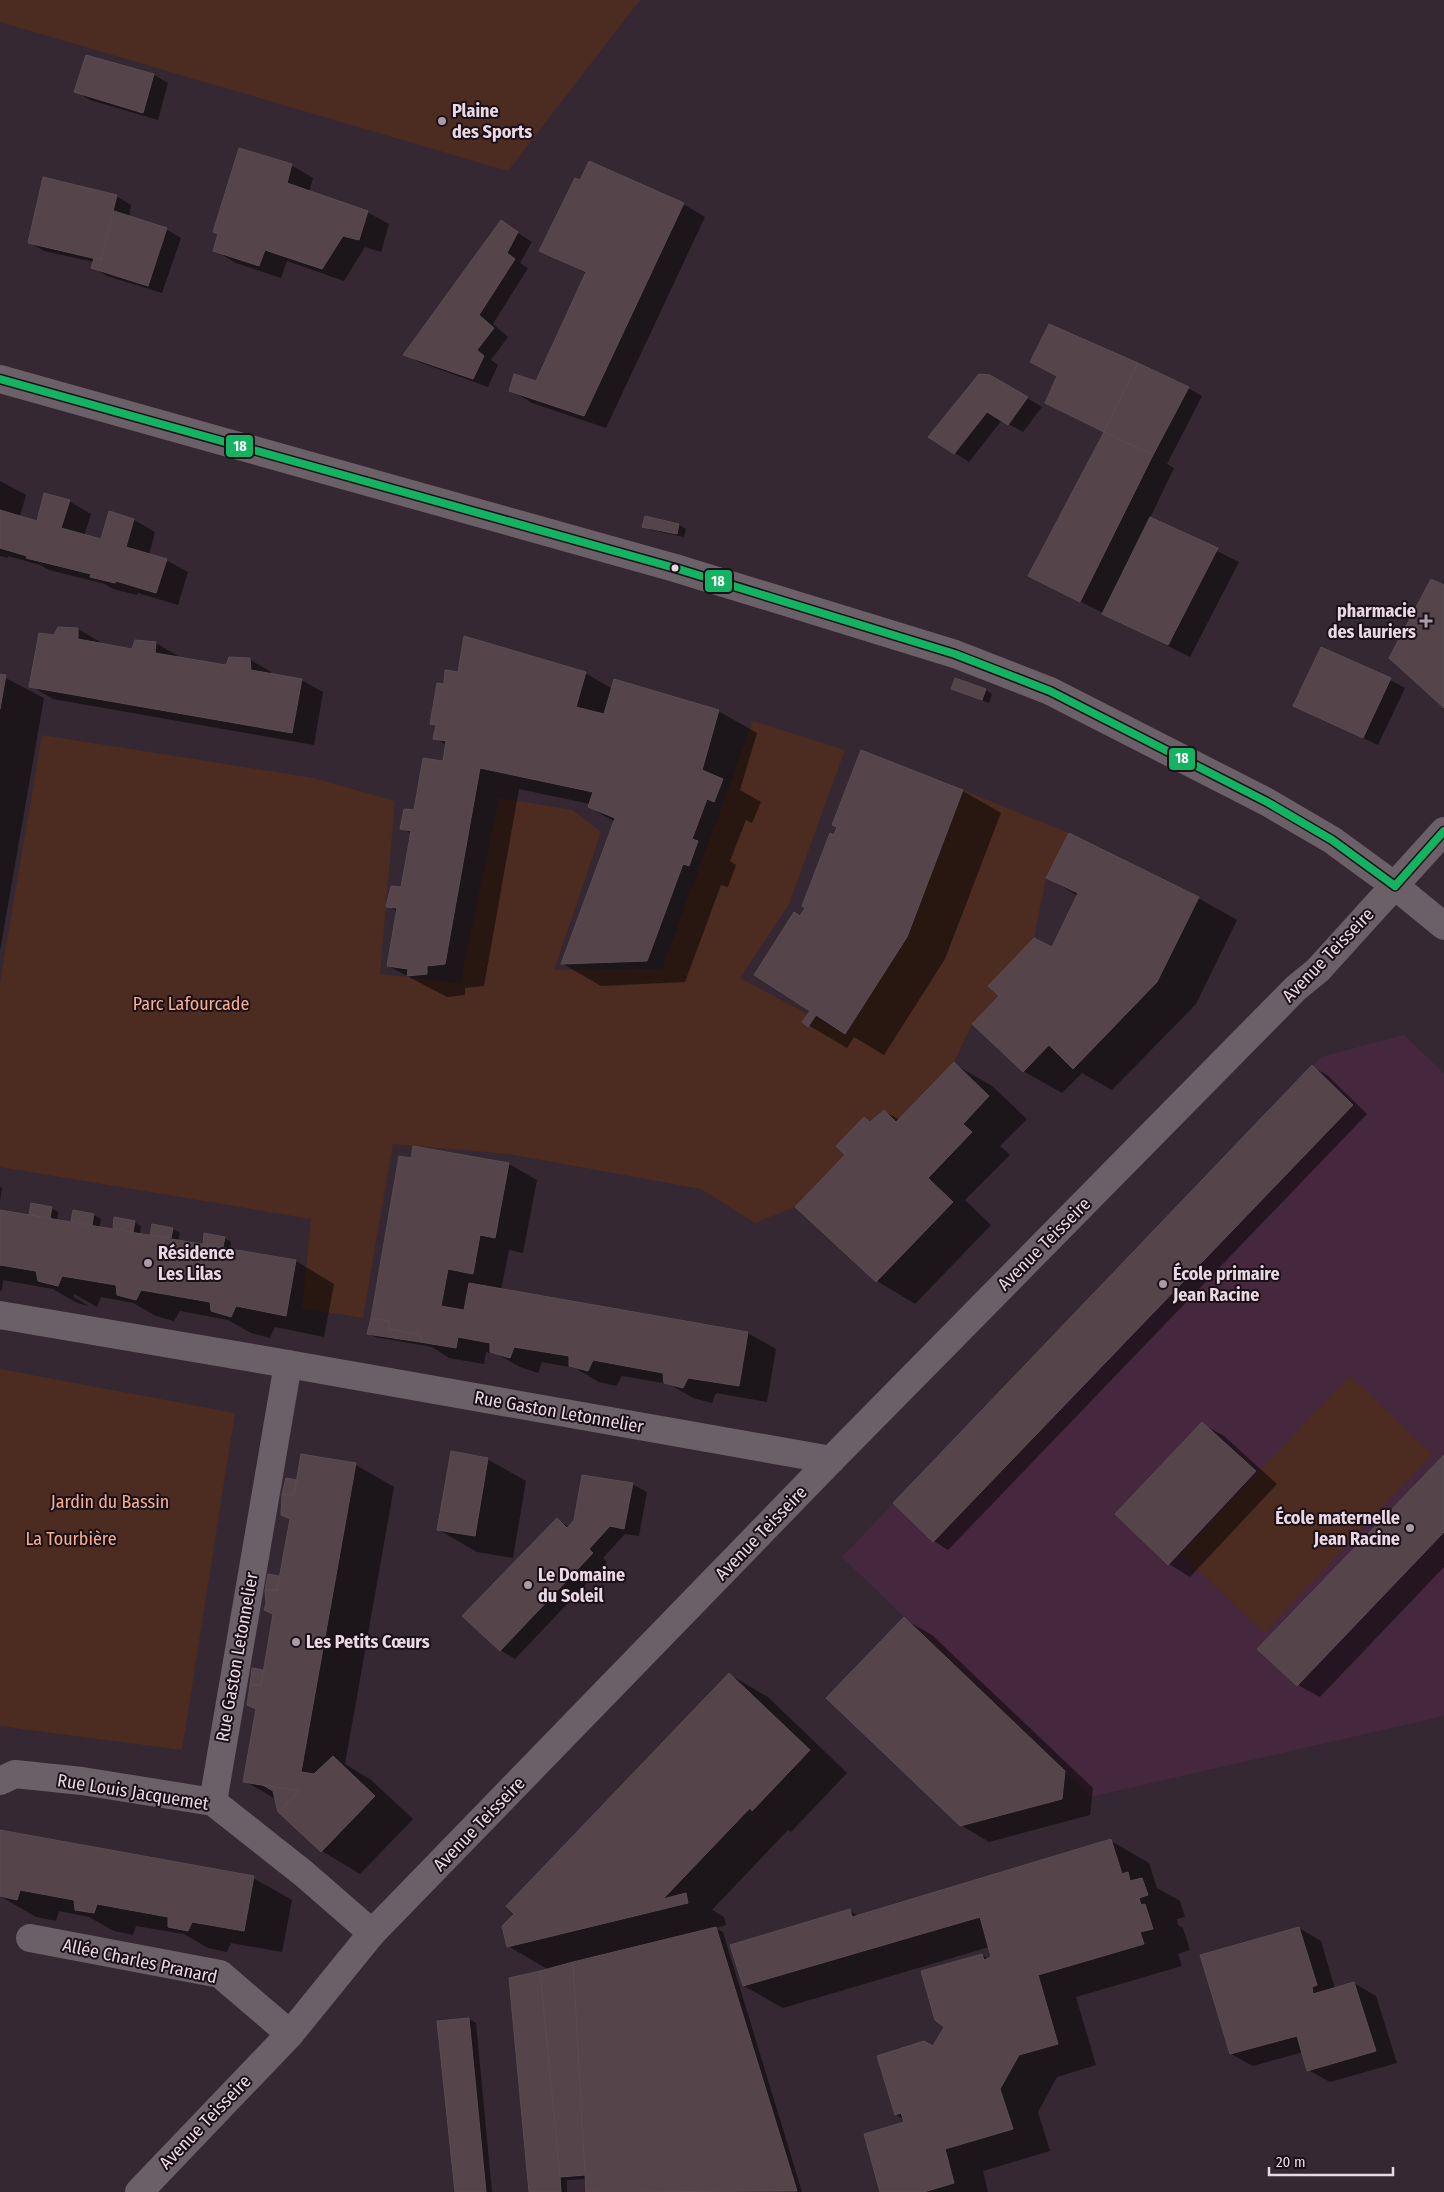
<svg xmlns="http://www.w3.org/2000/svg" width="1444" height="2192" font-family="'Fira Sans Condensed',sans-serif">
<rect width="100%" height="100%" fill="#352832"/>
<polygon fill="#45283d" points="1404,1035 1444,1073 1444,1716 1090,1797 842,1557 1321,1057"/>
<g fill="#4c2b20">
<polygon points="0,0 640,0 508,171 0,22"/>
<polygon points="753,721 845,750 789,904 740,978 845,1034 907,937 963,790 1069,833 1046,878 1034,938 988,986 999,996 972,1024 954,1062 896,1122 884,1110 870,1122 864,1117 837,1146 845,1155 795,1207 755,1223 701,1189 509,1154 393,1144 363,1318 302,1308 311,1219 0,1167 0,982 42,735 314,778 395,801 380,974 460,983 499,798 573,810 601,832 554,970 662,969"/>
<polygon points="0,1369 235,1413 182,1750 0,1726"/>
<polygon points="1350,1376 1432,1454 1264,1633 1181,1554"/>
</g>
<g fill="#0007">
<polygon points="87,57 154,75 168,83 158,120 90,100 76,91"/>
<polygon points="291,165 313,178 309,192 367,212 389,224 381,252 365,247 344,281 287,261 281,278 236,263 214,250"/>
<polygon points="116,196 131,205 129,217 166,229 181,238 162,293 107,276 92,267 94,262 44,251 29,242"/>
<polygon points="683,204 705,217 606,428 532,403 510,390 536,382 587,274 540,250"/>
<polygon points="501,222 532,242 520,263 528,268 493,324 508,337 491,360 498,365 488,387 419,362 405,354"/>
<polygon points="990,376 1042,407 1023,432 1002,420 969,462 955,453"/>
<polygon points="1188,388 1202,396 1167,464 1174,468 1150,518 1239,562 1190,657 1030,576"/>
<polygon points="0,481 26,495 20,516 38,522 69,501 91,514 84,536 102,541 134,520 155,532 149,555 166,560 188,572 178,605 138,593 137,595 113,589 105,584 49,570 40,565 8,556 8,558 0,556"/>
<polygon points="646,518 679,525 686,529 684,537 651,530 644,526"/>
<polygon points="78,629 100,642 100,644 132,650 136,642 156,643 178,656 178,658 227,667 249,659 271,672 271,675 301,680 323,692 314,745 53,699 31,686 55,636"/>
<polygon points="459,673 585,673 613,689 718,711 757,733 740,790 761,802 752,823 746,820 730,861 736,865 728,887 721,885 685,982 601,986 563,964 615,822 589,807 590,804 519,789 484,986 465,988 465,995 447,997 388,966 398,912 388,906 402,888 412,834 401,828 415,811 444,763 446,745 435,738 437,726 431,723 445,685"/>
<polygon points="0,675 44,698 0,951"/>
<polygon points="1390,680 1405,688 1378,745 1295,706"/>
<polygon points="953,689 986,690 992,694 989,703"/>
<polygon points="862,752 963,791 1001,813 945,959 884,1055 854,1037 847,1048 803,1022 811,1010 801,917 807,907 835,837"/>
<polygon points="1048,878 1198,898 1237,920 1196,1004 1112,1090 1082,1073 1062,1093 1023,1071 1000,996 1053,948 1078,896"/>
<polygon points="954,1064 992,1086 1027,1119 1000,1146 1010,1155 965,1200 991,1225 915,1304 877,1281 796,1207 847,1155 864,1118 872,1122 884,1111 900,1120"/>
<polygon points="1312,1067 1327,1075 1367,1114 948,1550 934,1541 894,1503"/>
<polygon points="509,1164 537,1180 523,1253 509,1250 501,1290 748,1333 776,1349 767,1402 716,1393 712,1403 693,1398 669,1384 622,1376 616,1386 599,1382 575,1368 542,1362 538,1373 520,1367 497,1354 486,1352 484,1364 449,1358 432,1347 375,1337 368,1333"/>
<polygon points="0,1187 2,1188 0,1201"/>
<polygon points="51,1208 58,1212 57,1221 79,1224 72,1221 94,1215 101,1219 99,1228 121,1231 114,1227 134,1222 141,1226 140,1235 158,1238 152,1234 173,1229 180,1233 178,1241 210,1247 204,1243 224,1238 231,1242 230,1250 296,1261 334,1284 324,1337 275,1327 270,1338 251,1333 228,1320 180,1311 174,1321 156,1316 133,1303 101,1297 97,1307 74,1294 74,1297 89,1306 77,1303 53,1289 3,1280 2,1291 0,1290 0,1211 36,1217 30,1214"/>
<polygon points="1202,1424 1224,1436 1277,1484 1190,1577 1169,1564"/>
<polygon points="1444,1456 1444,1567 1320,1697 1298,1685 1259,1649"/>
<polygon points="487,1459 526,1481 513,1558 477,1552 439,1530"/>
<polygon points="356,1465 394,1487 345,1764 371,1780 413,1819 360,1874 322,1851 279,1811 277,1800 245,1781 274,1615 267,1604 269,1575 280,1578 291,1519 287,1480 297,1482"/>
<polygon points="632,1484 647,1492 639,1536 625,1534 603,1558 607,1562 515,1659 500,1650 557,1520 569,1527"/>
<polygon points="904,1619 932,1635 1093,1788 1090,1815 989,1842 961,1825"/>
<polygon points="729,1674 768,1697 847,1773 791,1832 788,1830 712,1910 724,1917 726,1925 715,1928 723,1932 802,2192 587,2192 586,2179 567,2180 567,2192 530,2192 549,1970 508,1946"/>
<polygon points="0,1832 253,1878 292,1900 282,1952 231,1943 227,1952 208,1948 184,1934 136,1926 133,1935 114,1931 89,1917 59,1911 56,1921 36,1917 0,1896"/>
<polygon points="1111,1841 1149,1863 1157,1888 1180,1901 1185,1917 1177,1919 1178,1925 1183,1928 1190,1950 1178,1954 1182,1966 1076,1997 1096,2065 1057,2077 1038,2112 1050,2151 983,2171 988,2192 882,2192 905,2123 904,2119 896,2115 982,1955 989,1959 993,1958 989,1947 783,2008 744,1986 732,1946 850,1911 859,1916"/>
<polygon points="1299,1928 1321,1941 1335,1989 1354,1983 1376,1996 1397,2063 1330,2082 1308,2070 1303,2052 1253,2066 1231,2054"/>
<polygon points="469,2019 476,2023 492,2192 456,2192"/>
</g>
<g fill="#55444a" stroke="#594d52">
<polygon points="86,55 154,74 143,113 74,92"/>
<polygon points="239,148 292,164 287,183 368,211 359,240 343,236 322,269 265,250 259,266 213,251 218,234 213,232"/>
<polygon points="589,161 684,203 584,416 509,391 514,374 536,381 586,272 539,251 575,178 580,180"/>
<polygon points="43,177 117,195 101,260 28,243"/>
<polygon points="114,211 167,228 148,286 91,268 94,258 101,260"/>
<polygon points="501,220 518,232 507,253 515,259 479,315 494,328 477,350 484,356 473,379 403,355"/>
<polygon points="1049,324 1138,363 1104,432 1045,403 1057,376 1030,362"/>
<polygon points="1138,363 1189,387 1153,455 1104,432"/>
<polygon points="979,374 990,375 1028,397 1008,425 987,412 954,454 928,437"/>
<polygon points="1104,432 1153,455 1080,602 1028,576"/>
<polygon points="44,493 70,500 61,528 101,539 109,511 134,519 126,547 167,559 156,593 116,581 115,583 90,577 91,574 26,558 27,556 0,548 0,510 37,521"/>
<polygon points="645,516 679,524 677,534 642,527"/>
<polygon points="1150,517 1218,548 1168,645 1102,614"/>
<polygon points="1431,579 1444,585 1444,708 1389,658"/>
<polygon points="58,627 78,628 78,639 132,649 135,640 156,642 155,653 226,665 229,657 250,658 251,670 302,679 292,733 29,687 39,633 54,635"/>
<polygon points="464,636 586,672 576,707 604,714 614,679 719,710 702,770 723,779 714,802 707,799 692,839 698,841 689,866 683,864 647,961 561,964 615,818 588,807 593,792 480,768 445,964 427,966 427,974 407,976 408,969 387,966 397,908 386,907 391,886 401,887 411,831 400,829 404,809 414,810 423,758 443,761 446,741 433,739 436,725 430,724 437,683 444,684 445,670 458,672"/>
<polygon points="1321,647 1391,678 1363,738 1293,706"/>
<polygon points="0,674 6,675 0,709"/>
<polygon points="955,678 986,689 982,700 951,689"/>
<polygon points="861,750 963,790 907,937 845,1034 816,1015 808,1027 802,1022 810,1011 754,975 794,912 800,916 805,908 802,906 830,833 834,835 837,827 832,825"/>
<polygon points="1069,833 1199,897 1157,982 1073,1069 1049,1045 1023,1072 972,1024 999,996 988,986 1034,938 1052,947 1078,893 1046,878"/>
<polygon points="954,1062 989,1096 963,1124 972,1132 928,1178 953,1202 876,1282 795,1207 845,1155 836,1146 864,1117 870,1122 884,1110 896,1122"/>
<polygon points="1312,1065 1353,1105 933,1542 893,1503"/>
<polygon points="413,1146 509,1163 495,1238 480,1235 473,1274 448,1269 441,1306 464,1310 469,1283 748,1332 739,1386 688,1378 683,1388 664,1383 663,1373 593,1360 588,1371 569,1366 569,1356 514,1347 510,1358 490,1352 490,1343 458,1337 456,1348 420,1342 421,1335 388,1329 389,1321 371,1318 399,1156 411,1158"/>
<polygon points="31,1203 52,1207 50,1218 29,1215"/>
<polygon points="0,1210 296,1260 286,1316 236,1306 231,1317 211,1311 210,1302 141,1290 136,1300 117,1295 116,1285 62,1276 58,1286 38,1281 36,1271 0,1265"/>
<polygon points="73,1210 94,1214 92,1225 71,1221"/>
<polygon points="114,1217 135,1221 133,1232 113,1228"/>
<polygon points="152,1224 173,1228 171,1238 150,1235"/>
<polygon points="204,1233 225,1237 223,1247 203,1244"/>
<polygon points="371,1318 389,1321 388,1329 421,1335 420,1342 367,1334"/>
<polygon points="1202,1422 1256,1471 1168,1565 1115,1514"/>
<polygon points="451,1451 488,1458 475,1536 437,1530"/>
<polygon points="301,1454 356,1463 301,1772 314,1774 333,1756 375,1796 321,1852 278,1812 299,1791 243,1782 256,1709 247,1705 250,1685 261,1685 273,1614 264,1610 266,1604 265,1590 277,1590 290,1519 281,1515 282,1494 294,1495"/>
<polygon points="1444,1455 1444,1532 1297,1686 1257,1649"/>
<polygon points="582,1475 633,1483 624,1529 610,1526 589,1549 593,1553 500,1651 462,1616 557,1518 567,1528 574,1520"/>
<polygon points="286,1478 296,1480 294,1495 282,1494"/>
<polygon points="268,1574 279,1576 277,1590 265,1590"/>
<polygon points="904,1617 1065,1771 1062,1799 960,1826 826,1698"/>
<polygon points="252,1668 263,1670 261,1685 250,1685"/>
<polygon points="729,1673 810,1750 752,1811 750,1808 663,1899 686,1893 688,1903 507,1947 502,1926 514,1914 506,1906"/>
<polygon points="263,1785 299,1791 278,1812 273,1791"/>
<polygon points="0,1830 254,1876 244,1931 192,1922 188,1931 168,1927 168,1917 97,1904 94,1913 75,1910 74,1900 20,1890 17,1900 0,1896"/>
<polygon points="1111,1839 1122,1874 1128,1872 1130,1881 1142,1878 1148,1895 1139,1898 1141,1905 1145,1904 1153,1929 1140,1932 1144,1944 1038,1975 1058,2044 1019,2055 1000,2089 1013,2129 945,2149 954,2183 924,2192 880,2192 864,2134 904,2122 901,2113 895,2115 877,2056 924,2041 933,2046 944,2027 935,2020 921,1971 982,1954 984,1960 991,1957 980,1917 743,1986 730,1945 850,1909 852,1917"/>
<polygon points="716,1927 797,2191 586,2192 573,1962"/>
<polygon points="1299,1927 1317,1985 1312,1987 1313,1994 1354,1982 1376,2051 1307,2071 1297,2036 1230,2054 1200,1955"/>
<polygon points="573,1962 585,2175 560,2177 540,1971"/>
<polygon points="540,1971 560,2177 561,2192 529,2192 509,1978"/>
<polygon points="469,2018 486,2192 455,2192 437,2021"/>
</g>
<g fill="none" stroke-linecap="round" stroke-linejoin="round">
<g stroke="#6b6068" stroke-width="28">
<polyline points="0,379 675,568 955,654 1050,691 1267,802 1332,840 1395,886 1444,926"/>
<polyline points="0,1315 288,1364 213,1802"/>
<polyline points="288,1364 831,1460"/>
<polyline points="0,1781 15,1774 82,1781 213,1802 303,1873 372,1933"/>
<polyline points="30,1938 220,1974 290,2034"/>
<polyline points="139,2192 290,2034 372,1933 831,1460 1296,988 1318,970 1444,831"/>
</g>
<defs>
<g id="bus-1">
<polyline points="0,379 675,568 955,654 1050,691 1267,802 1332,840 1395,886"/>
<polyline points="1395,886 1444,831"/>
</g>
</defs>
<use href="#bus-1" stroke="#1c1018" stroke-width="11"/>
<use href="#bus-1" stroke="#13b361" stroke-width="8"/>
</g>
<g fill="#ab9ba6" stroke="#1c1018" stroke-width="2">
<circle cx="442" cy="121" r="5"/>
<path d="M1423.5 613.5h5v5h5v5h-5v5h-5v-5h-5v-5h5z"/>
<circle cx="148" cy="1263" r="5"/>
<circle cx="1163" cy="1284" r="5"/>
<circle cx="1410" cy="1528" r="5"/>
<circle cx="528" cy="1585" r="5"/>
<circle cx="296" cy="1642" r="5"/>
</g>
<circle fill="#ead9e4" stroke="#1c1018" stroke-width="2" cx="675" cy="568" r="4.5"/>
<g text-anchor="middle" stroke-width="4" stroke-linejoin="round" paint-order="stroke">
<g font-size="18" font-weight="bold" fill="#ead9e4" stroke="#1c1018" text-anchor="start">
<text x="452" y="117">Plaine<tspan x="452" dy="21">des Sports</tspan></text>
<text x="1416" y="617" text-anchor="end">pharmacie<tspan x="1416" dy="21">des lauriers</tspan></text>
<text x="158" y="1259">Résidence<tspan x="158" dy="21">Les Lilas</tspan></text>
<text x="1173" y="1280">École primaire<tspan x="1173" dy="21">Jean Racine</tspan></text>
<text x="1400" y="1524" text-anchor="end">École maternelle<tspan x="1400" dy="21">Jean Racine</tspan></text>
<text x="538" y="1581">Le Domaine<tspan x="538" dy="21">du Soleil</tspan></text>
<text x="306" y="1648">Les Petits Cœurs</text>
</g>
<g font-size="18" fill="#ead9e4" stroke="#1c1018">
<text transform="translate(1328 955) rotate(-46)" y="6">Avenue Teisseire</text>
<text transform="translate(1044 1244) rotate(-45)" y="6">Avenue Teisseire</text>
<text transform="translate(559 1412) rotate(10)" y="6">Rue Gaston Letonnelier</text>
<text transform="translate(761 1533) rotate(-46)" y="6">Avenue Teisseire</text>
<text transform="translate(237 1657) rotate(-80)" y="6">Rue Gaston Letonnelier</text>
<text transform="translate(133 1792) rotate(9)" y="6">Rue Louis Jacquemet</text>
<text transform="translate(479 1824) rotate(-46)" y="6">Avenue Teisseire</text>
<text transform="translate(140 1961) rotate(12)" y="6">Allée Charles Pranard</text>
<text transform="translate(205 2122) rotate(-46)" y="6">Avenue Teisseire</text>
</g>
<g font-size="18" fill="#f6af90" stroke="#1c1018">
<text x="191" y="1010">Parc Lafourcade</text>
<text x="110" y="1508">Jardin du Bassin</text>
<text x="71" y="1545">La Tourbière</text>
</g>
</g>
<g stroke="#1c1018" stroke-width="2">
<rect x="225" y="434" width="29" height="24" rx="5" fill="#13b361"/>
<rect x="704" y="569" width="29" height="24" rx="5" fill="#13b361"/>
<rect x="1168" y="747" width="28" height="24" rx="5" fill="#13b361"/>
</g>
<g font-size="14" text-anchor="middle" font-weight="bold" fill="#fff">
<text x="240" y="451">18</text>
<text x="718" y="586">18</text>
<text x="1182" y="763">18</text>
</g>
<path d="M1269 2167v8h124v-8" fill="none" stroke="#ead9e4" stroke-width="2.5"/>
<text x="1276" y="2167" font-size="15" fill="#ead9e4" stroke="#1c1018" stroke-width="4" paint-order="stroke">20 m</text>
</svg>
